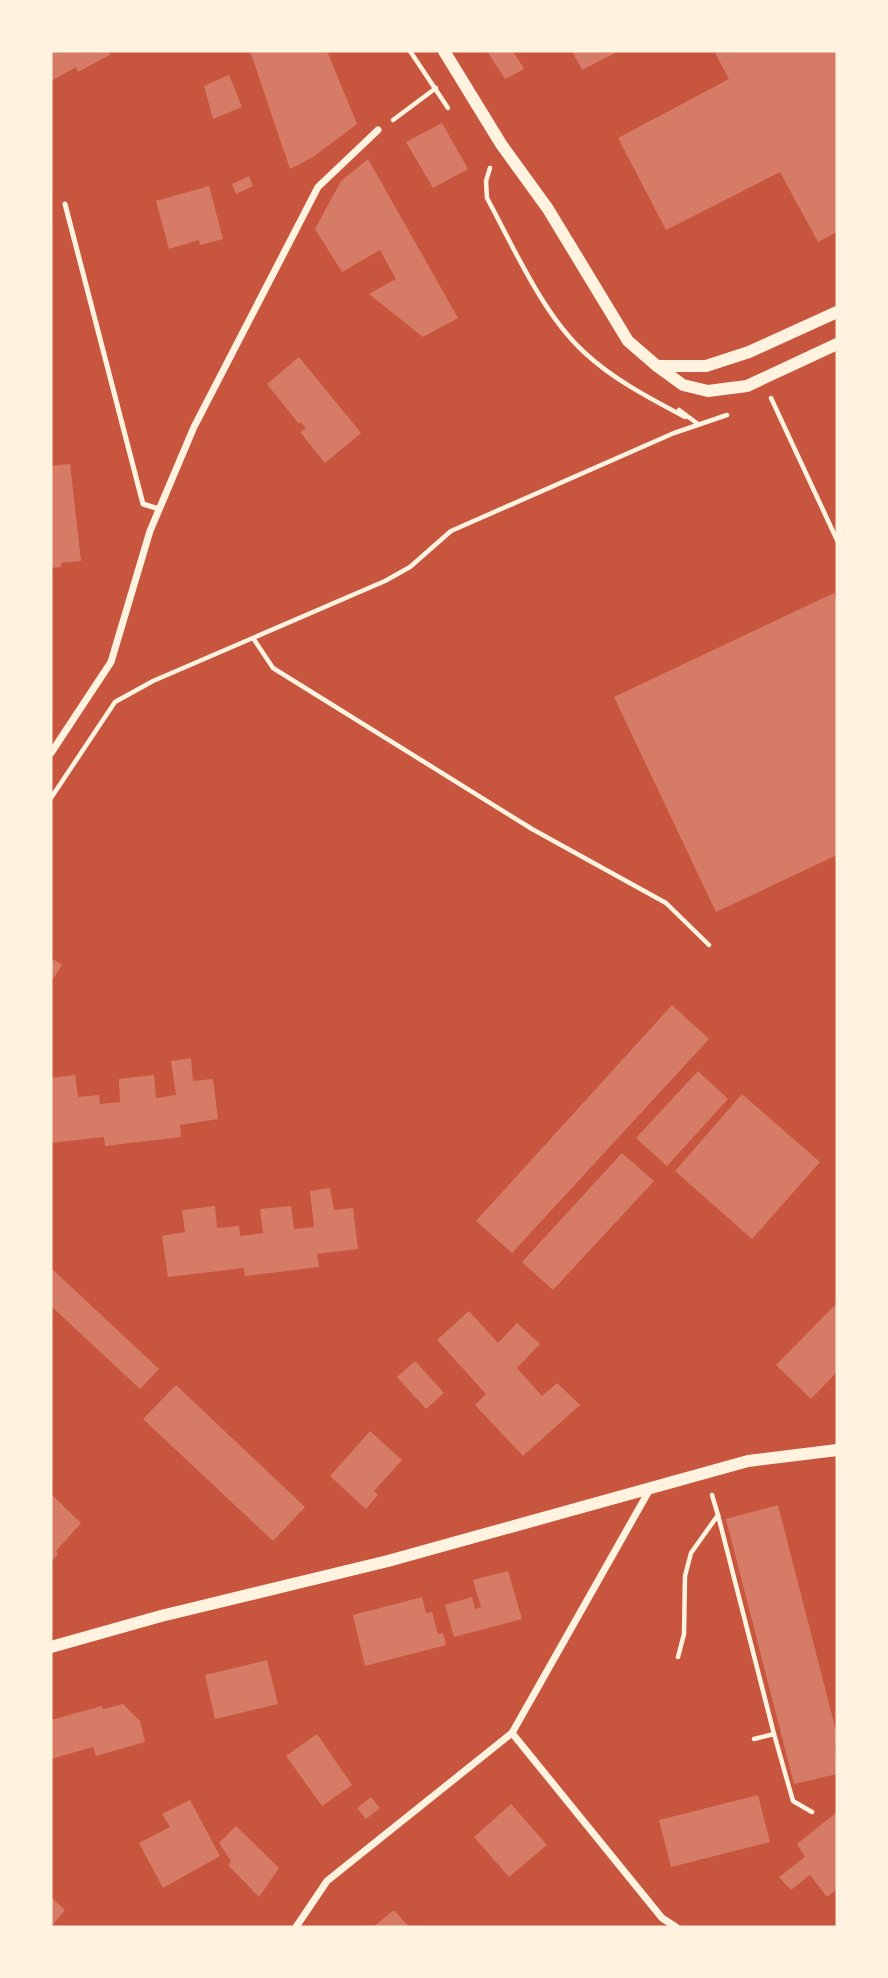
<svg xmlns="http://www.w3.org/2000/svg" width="888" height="1978" font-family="'Sofia Sans Condensed',sans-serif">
<rect width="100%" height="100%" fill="#c8553d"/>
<g fill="#d67c66">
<polygon points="51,51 108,51 110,55 78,72 76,67 51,81"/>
<polygon points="250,51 327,51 357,124 313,157 290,169"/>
<polygon points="487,51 513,51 524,69 505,79"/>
<polygon points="572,51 619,51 582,70"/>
<polygon points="714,51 837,51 837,232 818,242 780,172 666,230 618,138 729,79"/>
<polygon points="229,75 242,107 213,119 204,86"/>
<polygon points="442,123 468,169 433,188 406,142"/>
<polygon points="368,159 458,318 423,337 369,294 396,279 380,250 342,272 315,229 341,181"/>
<polygon points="249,176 253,186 236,194 232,184"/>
<polygon points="209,186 223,239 200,245 199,240 169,249 156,201"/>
<polygon points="299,357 361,433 325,463 300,432 306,428 301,422 299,424 267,384"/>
<polygon points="70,464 81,561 61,563 61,567 51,568 51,466"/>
<polygon points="834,593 837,601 837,855 716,912 614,697"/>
<polygon points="51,958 62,965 53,979 51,978"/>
<polygon points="672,1005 709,1039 512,1253 476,1221"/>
<polygon points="191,1058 193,1081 213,1079 218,1119 180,1125 181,1137 105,1146 104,1137 51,1143 51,1078 75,1075 78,1097 99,1095 100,1104 120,1102 119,1079 154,1075 156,1098 176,1095 171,1061"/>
<polygon points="698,1071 728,1099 667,1166 636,1138"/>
<polygon points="742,1094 820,1162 752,1239 675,1171"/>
<polygon points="622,1153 654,1181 553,1290 522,1262"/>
<polygon points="330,1188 334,1210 353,1208 358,1249 317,1254 319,1267 245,1276 244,1268 168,1277 162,1236 185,1232 182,1210 215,1206 217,1228 239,1226 240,1236 263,1233 260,1209 291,1206 294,1229 314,1227 310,1191"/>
<polygon points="51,1268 159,1369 140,1389 51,1306"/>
<polygon points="837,1303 837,1372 811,1399 776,1365"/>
<polygon points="469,1311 498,1343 517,1323 540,1344 517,1368 542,1396 557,1383 580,1405 523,1456 475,1405 486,1394 437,1340"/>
<polygon points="415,1361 444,1393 426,1409 397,1377"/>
<polygon points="176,1385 305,1507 273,1541 143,1419"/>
<polygon points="370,1431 402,1460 374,1491 378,1495 366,1509 330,1476"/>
<polygon points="51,1494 81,1523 56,1551 58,1554 51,1562"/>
<polygon points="778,1505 837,1735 837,1743 835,1744 837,1774 794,1784 726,1519"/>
<polygon points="508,1571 522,1619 454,1637 445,1605 472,1597 475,1609 481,1607 473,1580"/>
<polygon points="422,1597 426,1613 432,1612 438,1634 443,1633 446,1645 365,1666 353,1615"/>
<polygon points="267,1660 278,1704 215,1719 205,1675"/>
<polygon points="123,1704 140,1721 145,1742 96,1756 93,1747 51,1759 51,1720 102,1706 103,1709"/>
<polygon points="317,1734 352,1785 322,1806 286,1756"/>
<polygon points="758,1795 770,1842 671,1867 659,1820"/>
<polygon points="371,1797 380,1808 366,1819 357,1808"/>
<polygon points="190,1800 220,1856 163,1888 139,1843 170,1827 162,1814"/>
<polygon points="511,1804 547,1845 509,1877 474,1837"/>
<polygon points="837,1812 837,1889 827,1897 810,1875 791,1890 779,1877 805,1857 797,1844"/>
<polygon points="236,1826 279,1868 259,1897 228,1865 231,1861 219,1843"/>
<polygon points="51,1897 65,1910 51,1927"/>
<polygon points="394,1910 409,1927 373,1927"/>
</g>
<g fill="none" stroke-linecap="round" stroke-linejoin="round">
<g stroke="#fff3e0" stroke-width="4.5">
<polyline points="410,51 448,108"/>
<polyline points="393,120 436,88"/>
<path d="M490 168 486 181 487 198C514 248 543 315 585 353 614 380 651 399 685 417"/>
<polyline points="771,398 837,540"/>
<polyline points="679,410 698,424"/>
<polyline points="253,638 273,668 532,829 666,903 709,945"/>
<polyline points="51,798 115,702 153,681 385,581 410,567 451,531 674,433 727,415"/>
<polyline points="712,1495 718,1515"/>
<polyline points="678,1657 684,1634 685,1576 691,1553 718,1515 774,1734 754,1739"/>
<polyline points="774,1734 793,1801 812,1812"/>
</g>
<polyline stroke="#fff3e0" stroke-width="5" points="65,204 143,504 159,509"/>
<g stroke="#fff3e0" stroke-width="7">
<polyline points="51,753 111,662 150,531 194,427 318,187 378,130"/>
<polyline points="512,1733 662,1918 676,1927"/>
<polyline points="296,1927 327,1881 512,1733 650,1489"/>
</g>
<g stroke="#fff3e0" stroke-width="12">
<polyline points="444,51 501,144 548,209 628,341 657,366 683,385 708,391 747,386 837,344"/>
<polyline points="657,366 706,366 749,352 837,312"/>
<polyline points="51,1647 161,1616 388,1561 748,1461 837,1450"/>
</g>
</g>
<rect width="888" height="1978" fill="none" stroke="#fff3e0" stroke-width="105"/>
</svg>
